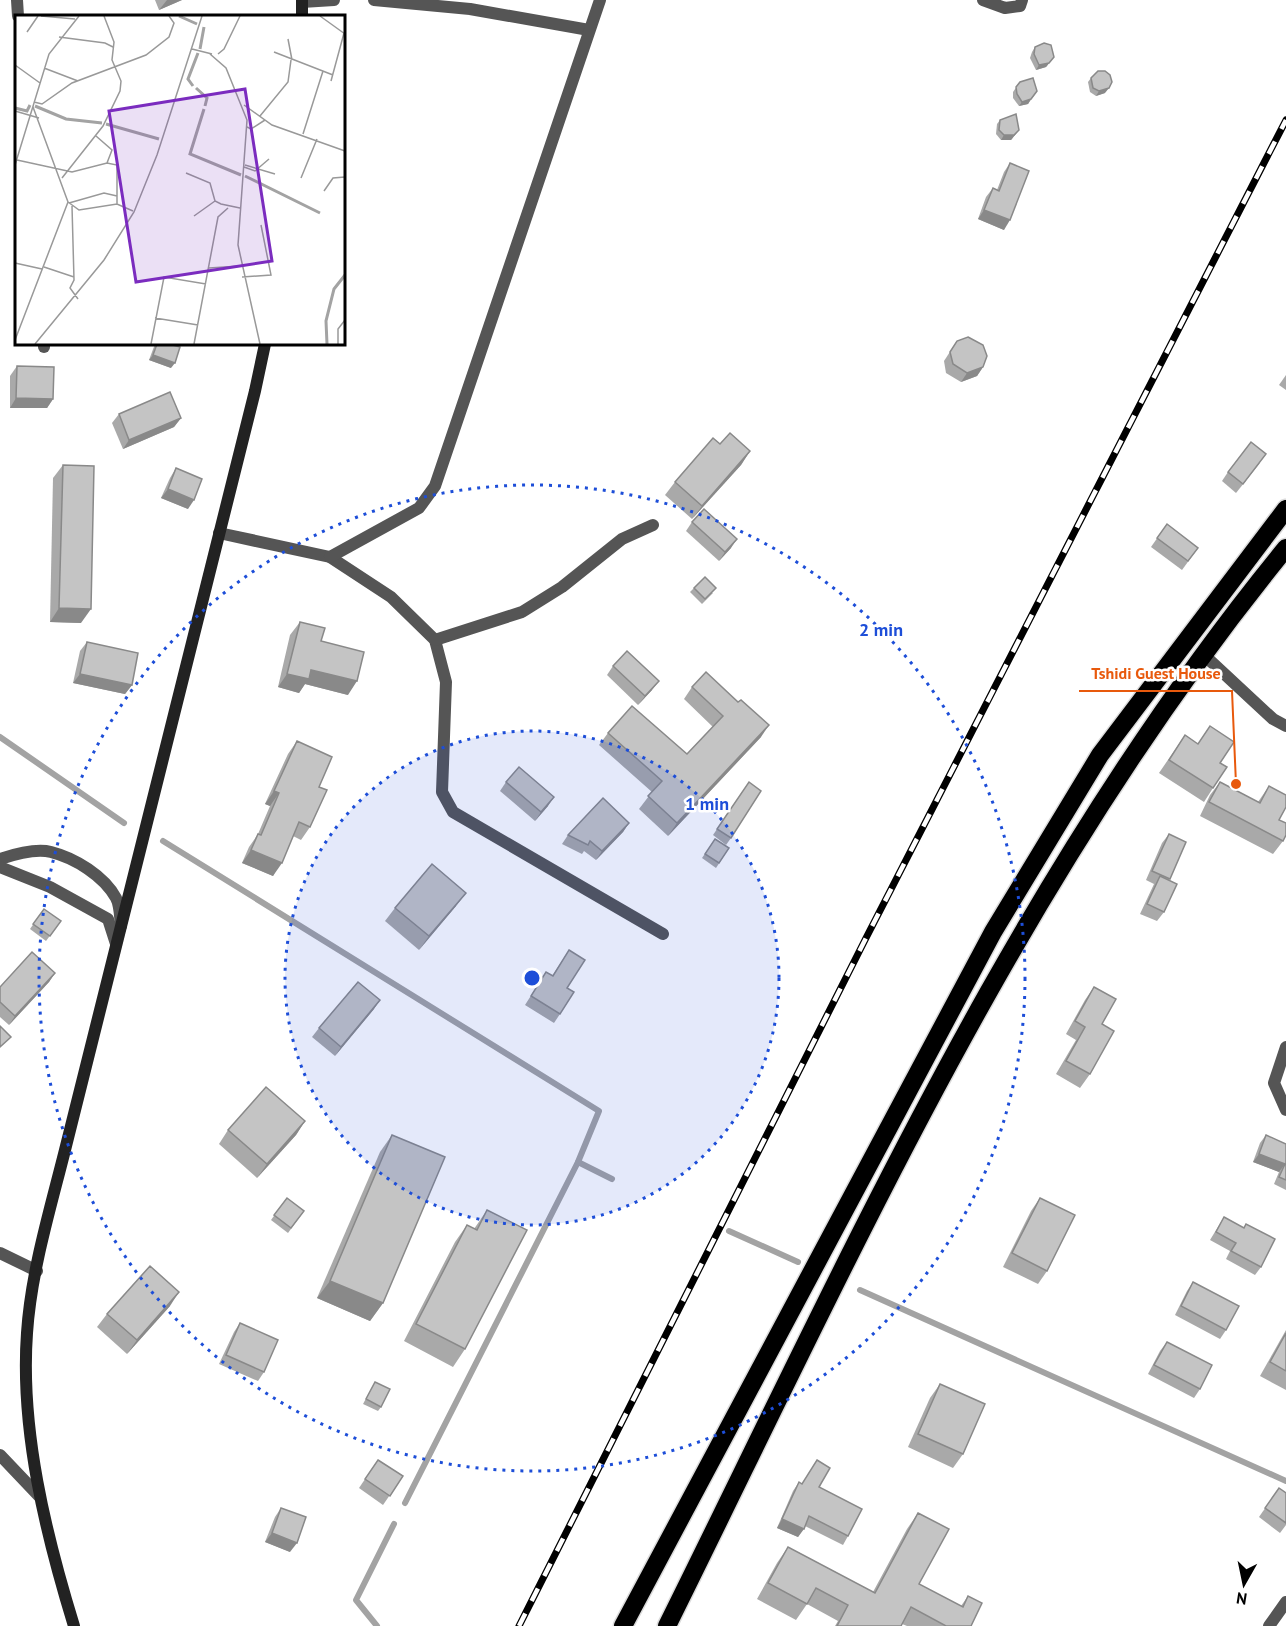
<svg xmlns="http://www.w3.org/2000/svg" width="1286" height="1626" font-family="'PT Sans',sans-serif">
<rect width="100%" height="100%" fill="#fff"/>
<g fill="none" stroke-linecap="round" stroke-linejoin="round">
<g stroke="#a3a3a3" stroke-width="6">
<polyline points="0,737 124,823"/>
<polyline points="163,841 599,1111 578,1162 405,1503"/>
<polyline points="578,1162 612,1179"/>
<polyline points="729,1231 798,1262"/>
<polyline points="860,1290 1286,1481"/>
<polyline points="377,1626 356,1600 394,1524"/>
</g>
<defs>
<g id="highway">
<polyline points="623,1626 993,932 1100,755 1286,509"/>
<path d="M667 1626C851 1255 1021 871 1286 548"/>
</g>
</defs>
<use href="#highway" stroke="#dbdbdb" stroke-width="21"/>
<g stroke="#555" stroke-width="12">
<polyline points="17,0 18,16"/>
<polyline points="374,0 470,9 589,30"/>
<polyline points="983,0 1005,8 1020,6 1022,0"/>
<polyline points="302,2 334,0"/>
<polyline points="44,344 44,347"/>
<polyline points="219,533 330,557 391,597 435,640 446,682 442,792 453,812 663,934"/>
<polyline points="330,557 419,508 435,486 600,0"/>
<polyline points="435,640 522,612 562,587 622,539 653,525"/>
<polyline points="1204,655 1273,719 1286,726"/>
<path d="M0 859C15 854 36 848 51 852 75 858 104 876 116 898 120 905 120 917 121 926"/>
<polyline points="0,867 50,887 108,919 116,944"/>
<polyline points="1286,1047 1274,1083 1286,1110"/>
<polyline points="0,1253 37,1271"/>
<polyline points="0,1455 39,1496"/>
<polyline points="1269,1626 1286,1602"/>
</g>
<g stroke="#222" stroke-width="12">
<polyline points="302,0 302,16"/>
<path d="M74 1626C46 1535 20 1430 27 1333 31 1272 50 1210 65 1150L255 391 265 344"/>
</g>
<use href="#highway" stroke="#000" stroke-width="18"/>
<defs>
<polyline id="rail" points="519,1626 866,938 1286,120"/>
</defs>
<use href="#rail" stroke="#000" stroke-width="7"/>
<use href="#rail" stroke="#fff" stroke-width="4.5" stroke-dasharray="14" stroke-linecap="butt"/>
</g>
<g fill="#a9a9a9">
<polygon points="155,0 182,0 159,10"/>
<polygon points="1035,47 1050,62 1046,67 1036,70 1030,58 1032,52"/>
<polygon points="1091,78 1105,93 1096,96 1090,92 1088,82"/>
<polygon points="1020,82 1037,91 1028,104 1019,106 1013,98 1013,92"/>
<polygon points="1000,120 1019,130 1011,140 1001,140 996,134 997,124"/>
<polygon points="1010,163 1004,230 978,219 986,197 993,188 997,190 1004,172"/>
<polygon points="957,341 983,367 977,376 961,382 946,373 944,361"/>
<polygon points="155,344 169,344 171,368 149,360"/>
<polygon points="17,366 53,399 47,408 10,408 10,376"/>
<polygon points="1286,375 1286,390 1279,385"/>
<polygon points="119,414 181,418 174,427 123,449 112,423"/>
<polygon points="720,444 750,451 741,465 692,519 665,495 675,482"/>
<polygon points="1260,463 1236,493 1222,481 1228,472"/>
<polygon points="63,465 81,623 50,622 53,478"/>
<polygon points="176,468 188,509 161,498 170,478"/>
<polygon points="692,522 731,548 719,561 686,531"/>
<polygon points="1167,524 1198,548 1182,570 1151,547"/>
<polygon points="694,588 713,593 702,604 690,592"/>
<polygon points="300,622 321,641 348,695 305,684 299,693 278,687 290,635"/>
<polygon points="87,642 132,685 125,694 73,683 80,651"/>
<polygon points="613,666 652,690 638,705 607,675"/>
<polygon points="692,687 761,737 668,836 639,809 652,792 599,745 608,733 687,754 713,727 684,699"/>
<polygon points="1210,726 1220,763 1213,788 1204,802 1159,773 1185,735 1198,744"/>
<polygon points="297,741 319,787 310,827 301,840 293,836 273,876 242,863 249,847 258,834 270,806 265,804 288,754"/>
<polygon points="506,782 548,806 535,821 500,791"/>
<polygon points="749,782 731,838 726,845 713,835"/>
<polygon points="1220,782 1258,802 1269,786 1279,820 1283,841 1273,854 1200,816 1210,795"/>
<polygon points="629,823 623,832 596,860 584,851 582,854 562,844 568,835"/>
<polygon points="1169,834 1170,879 1169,880 1164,912 1157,921 1140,914 1154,884 1146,880 1162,843"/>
<polygon points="715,839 729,848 716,868 702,858"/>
<polygon points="456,906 419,950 385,921 395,908"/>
<polygon points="44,909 61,921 46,941 30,929"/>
<polygon points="569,950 560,1014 554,1023 525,1005 546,972 552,976"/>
<polygon points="55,973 49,982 9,1025 0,1017 0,987"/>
<polygon points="1094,987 1102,1024 1090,1074 1080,1088 1056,1074 1076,1040 1066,1034 1085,1000"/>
<polygon points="374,1009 335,1056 312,1037 319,1028"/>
<polygon points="305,1121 296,1135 257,1178 219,1144 228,1130"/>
<polygon points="392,1135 383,1303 370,1321 317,1298 380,1152"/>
<polygon points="1266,1135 1286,1144 1286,1190 1274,1184 1279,1172 1253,1162 1260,1143"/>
<polygon points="287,1198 304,1211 288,1233 271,1220"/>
<polygon points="1040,1198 1047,1271 1038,1284 1003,1267 1031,1211"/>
<polygon points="487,1210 465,1349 453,1367 404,1341 455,1242 467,1225 474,1229"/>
<polygon points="1224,1217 1243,1228 1246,1224 1261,1267 1255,1275 1226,1259 1230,1251 1210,1240"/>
<polygon points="1193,1282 1226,1330 1220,1339 1175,1315 1187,1291"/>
<polygon points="170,1306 127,1354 97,1327 107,1314"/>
<polygon points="240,1323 264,1372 258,1381 219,1364 234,1332"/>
<polygon points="1286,1330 1286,1390 1260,1376"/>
<polygon points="1167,1342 1200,1389 1194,1398 1148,1374 1160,1351"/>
<polygon points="375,1382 381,1407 378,1411 363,1404"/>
<polygon points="940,1384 963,1454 953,1468 908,1447 930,1398"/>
<polygon points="378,1460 403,1476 383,1505 359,1488"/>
<polygon points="799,1482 801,1484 848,1536 843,1545 805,1526 798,1537 777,1528 793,1491"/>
<polygon points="1279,1488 1286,1493 1286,1525 1280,1533 1259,1517"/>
<polygon points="281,1508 290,1552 265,1542 275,1517"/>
<polygon points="918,1513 919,1584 961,1606 968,1596 971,1626 907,1626 902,1624 901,1626 835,1626 838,1621 807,1604 796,1620 757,1599 777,1563 788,1547 873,1592 907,1529"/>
</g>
<g fill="#898989">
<polygon points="167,0 182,0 159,10"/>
<polygon points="1054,57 1046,67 1036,70 1039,65"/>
<polygon points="1109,88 1105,93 1096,96 1099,91"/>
<polygon points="1031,99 1028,104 1019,106 1022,102"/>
<polygon points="1019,130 1011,140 1001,140 1004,135"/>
<polygon points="984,210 1010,220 1004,230 978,219"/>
<polygon points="153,355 175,363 171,368 149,360"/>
<polygon points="983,367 977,376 961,382 967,373"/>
<polygon points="16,398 53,399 47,408 10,408"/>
<polygon points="181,418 174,427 123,449 129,440"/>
<polygon points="750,451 741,465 692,519 702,506"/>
<polygon points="168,489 194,500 188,509 161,498"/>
<polygon points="737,539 731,548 719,561 725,552"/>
<polygon points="59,608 91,609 81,623 50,622"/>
<polygon points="311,670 357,681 348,695 305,684 299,693 278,687 287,674"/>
<polygon points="80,674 132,685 125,694 73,683"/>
<polygon points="659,681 652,690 638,705 645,696"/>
<polygon points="769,725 761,737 668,836 677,823"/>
<polygon points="274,791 279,793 270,806 265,804"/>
<polygon points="554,797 548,806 535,821 541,812"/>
<polygon points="629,823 623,832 596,860 602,851"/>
<polygon points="251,850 282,863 273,876 242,863"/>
<polygon points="466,893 456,906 419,950 429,936"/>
<polygon points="55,973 49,982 9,1025 15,1016"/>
<polygon points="380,1000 374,1009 335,1056 341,1047"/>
<polygon points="305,1121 296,1135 257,1178 267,1164"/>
<polygon points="1259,1154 1285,1164 1279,1172 1253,1162"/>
<polygon points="330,1281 383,1303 370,1321 317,1298"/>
<polygon points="179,1292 170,1306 127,1354 137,1340"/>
<polygon points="782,1519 804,1529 798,1537 777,1528"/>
<polygon points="272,1533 297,1543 290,1552 265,1542"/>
</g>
<g fill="#c4c4c4" stroke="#898989" stroke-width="1.5">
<polygon points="1044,43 1051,45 1054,57 1049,63 1039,65 1034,54 1035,47"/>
<polygon points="1098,71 1105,71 1110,75 1112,82 1109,88 1099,91 1093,88 1091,78"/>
<polygon points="1033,78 1037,91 1031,99 1022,102 1017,94 1016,87 1020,82"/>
<polygon points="1016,114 1019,130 1014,135 1004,135 999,130 1000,120"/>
<polygon points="1010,163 1029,171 1010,220 984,210 993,188 999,191"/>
<polygon points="968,337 983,345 987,356 983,367 967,373 953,364 950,352 957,341"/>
<polygon points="157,344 169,344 180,347 175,363 153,355"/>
<polygon points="17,366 54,367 53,399 16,398"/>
<polygon points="170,392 181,418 129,440 119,414"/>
<polygon points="730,433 750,451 702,506 675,482 713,438 720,444"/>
<polygon points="1251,442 1266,454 1243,484 1228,472"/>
<polygon points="63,465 94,466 91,609 59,608"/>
<polygon points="176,468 202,479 194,500 168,489"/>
<polygon points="704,509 737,539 725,552 692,522"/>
<polygon points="1167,524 1198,548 1188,561 1157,538"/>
<polygon points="705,577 716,588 705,599 694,588"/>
<polygon points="300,622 325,628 321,641 364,652 357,681 311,670 309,679 287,674"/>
<polygon points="87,642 138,653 132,685 80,674"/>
<polygon points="627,651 659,681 645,696 613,666"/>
<polygon points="706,672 738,702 741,700 769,725 677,823 648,796 662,781 608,733 632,706 687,754 723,716 692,687"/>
<polygon points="1210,726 1234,742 1220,763 1227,767 1213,788 1169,760 1185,735 1198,744"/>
<polygon points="297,741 332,757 319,787 327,790 310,827 299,822 282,863 251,850 258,834 261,835 279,793 274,791"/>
<polygon points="519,767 554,797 541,812 506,782"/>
<polygon points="749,782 761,791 731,838 717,829"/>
<polygon points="1220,782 1260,803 1269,786 1286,795 1286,807 1279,820 1286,823 1286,835 1283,841 1209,802"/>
<polygon points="603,798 629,823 602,851 590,841 588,845 568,835"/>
<polygon points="1169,834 1186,842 1170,879 1152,871"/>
<polygon points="715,839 729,848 719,863 705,854"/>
<polygon points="432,864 466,893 429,936 395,908"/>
<polygon points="1160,876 1177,884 1164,912 1147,904"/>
<polygon points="44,909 61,921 50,936 33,924"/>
<polygon points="569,950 585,960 567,988 574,992 560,1014 531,996 546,972 553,976"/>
<polygon points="32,952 55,973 15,1016 0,1002 0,987"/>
<polygon points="358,982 380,1000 341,1047 319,1028"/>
<polygon points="1094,987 1116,999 1102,1024 1114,1031 1090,1074 1066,1061 1085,1027 1075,1021"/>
<polygon points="0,1026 11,1037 0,1047"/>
<polygon points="266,1087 305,1121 267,1164 228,1130"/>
<polygon points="392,1135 445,1157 383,1303 330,1281"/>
<polygon points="1266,1135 1286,1144 1286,1180 1279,1177 1285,1164 1259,1154"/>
<polygon points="287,1198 304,1211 291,1228 274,1215"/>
<polygon points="1040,1198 1075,1215 1047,1271 1012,1253"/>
<polygon points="487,1210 527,1230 465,1349 416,1324 467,1225 477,1230"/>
<polygon points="1224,1217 1244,1228 1246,1224 1275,1239 1261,1267 1231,1251 1236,1243 1216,1232"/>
<polygon points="150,1266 179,1292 137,1340 107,1314"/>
<polygon points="1193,1282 1239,1306 1226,1330 1181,1306"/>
<polygon points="240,1323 278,1340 264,1372 226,1355"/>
<polygon points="1286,1333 1286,1371 1270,1362"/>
<polygon points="1167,1342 1212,1365 1200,1389 1154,1365"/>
<polygon points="375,1382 390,1389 381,1407 366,1399"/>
<polygon points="940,1384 985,1404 963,1454 918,1434"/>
<polygon points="378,1460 403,1476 390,1496 365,1479"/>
<polygon points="817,1460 830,1468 819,1487 862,1509 848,1536 809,1516 804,1529 782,1519 799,1482 802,1484"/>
<polygon points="1279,1488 1286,1493 1286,1523 1265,1508"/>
<polygon points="281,1508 306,1517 297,1543 272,1533"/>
<polygon points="918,1513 949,1529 919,1584 963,1607 968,1596 982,1603 971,1626 946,1626 911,1607 901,1626 837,1626 848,1605 816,1588 807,1604 768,1583 788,1547 875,1593"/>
</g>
<circle cx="532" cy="978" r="247" fill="#1d4ed8" fill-opacity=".12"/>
<g fill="none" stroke="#1d4ed8" stroke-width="3" stroke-dasharray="3 6">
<circle cx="532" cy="978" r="247"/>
<circle cx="532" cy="978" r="493"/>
</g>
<g transform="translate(15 15)">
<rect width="330" height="330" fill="#fff"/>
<path fill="none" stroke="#a3a3a3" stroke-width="3" d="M164 1 182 9M185 34 189 12M178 71 173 64 183 38M181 73 192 83 190 91M20 91 51 104 87 108M0 93 12 96 15 90M189 94 175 139 226 160M91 109 144 124M230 161 305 198M312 329 311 306 319 274 330 260"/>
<path fill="none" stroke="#999" stroke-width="1.5" d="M26 1 60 4M305 1 330 19M12 17 23 1M44 22 90 28 98 32M273 24 277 45M177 34 197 39M259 37 318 60M195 39 211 53 232 105 223 230 245 329M203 39 209 34 225 1M0 50 25 68M29 53 63 66M316 66 329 18M19 87 27 89 57 68 131 40 154 22 159 8 154 1M229 90 257 110 330 136M0 96 24 103M245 101 273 67 276 45M232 112 236 114 250 105M288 119 308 56M81 121 97 135 92 148M2 145 57 157 92 148 102 150V189M0 150 34 39 64 1M230 150 260 159M229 152 240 156 254 144M171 158 195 168 200 186 206 189 225 193M47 163 88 111 105 76 106 66 97 45 99 27 89 1M286 163 302 124M309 176 318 163 330 162M53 187 64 195 102 189 118 196M54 188 89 178 102 181M57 191 59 265 55 273 63 284M179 201 200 186M0 248 27 254M29 252 59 262M194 253 225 251M227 262 256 260 246 210M140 303 183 310M0 325 53 187 18 92M20 329 89 245 119 197 142 140 187 1M136 329 149 262 191 269M179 329 203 202 213 193M323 329V314L330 305"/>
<path fill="#7b2cbf" fill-opacity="0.15" stroke="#7b2cbf" stroke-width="3" d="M230 74 257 246 121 267 94 96Z"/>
<rect width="330" height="330" fill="none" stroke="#000" stroke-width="3"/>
</g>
<circle cx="532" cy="978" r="9" fill="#1d4ed8" stroke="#fff" stroke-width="3"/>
<g font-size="18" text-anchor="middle" font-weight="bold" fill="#1d4ed8" stroke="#fff" stroke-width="5" stroke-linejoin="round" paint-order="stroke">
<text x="881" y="636">2 min</text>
<text x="707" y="810">1 min</text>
</g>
<path fill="none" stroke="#e8590c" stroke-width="2" d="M1236 784L1232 691H1079"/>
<circle fill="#e8590c" stroke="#fff" stroke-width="2" cx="1236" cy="784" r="6"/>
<g font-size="16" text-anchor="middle" font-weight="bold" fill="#e8590c" stroke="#fff" stroke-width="5" stroke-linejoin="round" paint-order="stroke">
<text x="1156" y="679">Tshidi Guest House</text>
</g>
<g transform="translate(1244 1584) rotate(189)" stroke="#ffffff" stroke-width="4.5" paint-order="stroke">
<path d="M0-4.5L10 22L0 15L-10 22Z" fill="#000000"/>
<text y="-9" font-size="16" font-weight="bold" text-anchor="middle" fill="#000000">N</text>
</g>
</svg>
